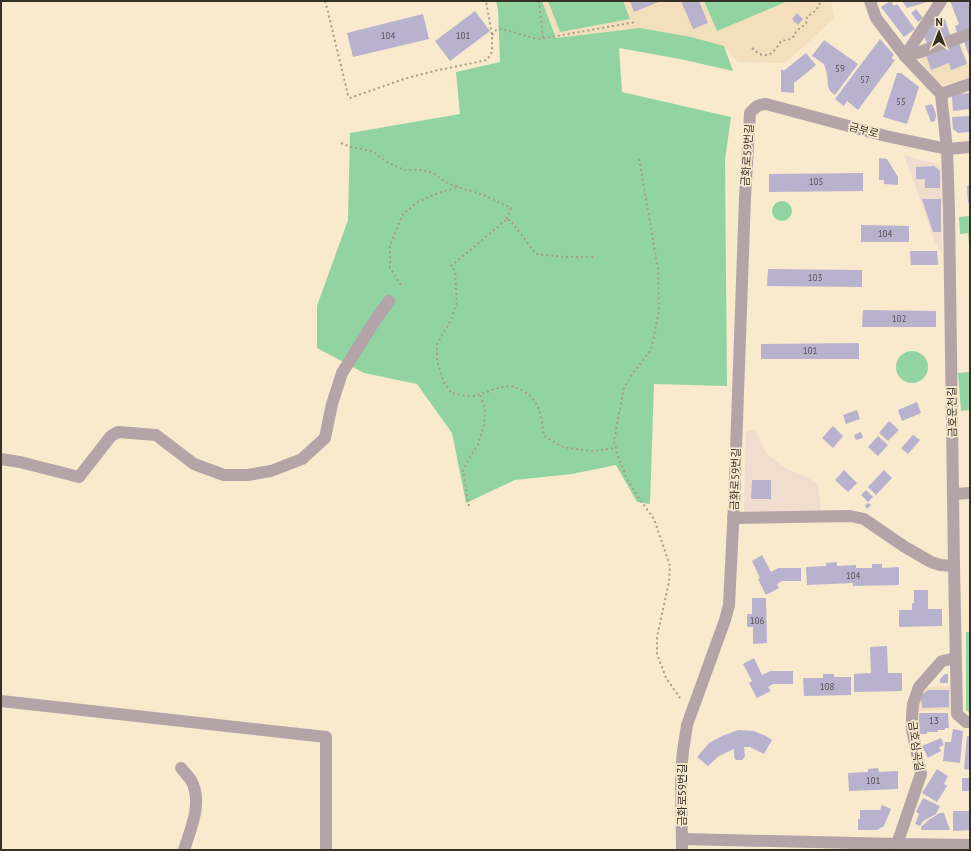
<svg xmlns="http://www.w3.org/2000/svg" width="971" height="851" font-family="'PT Sans','Noto Sans KR',sans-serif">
<rect width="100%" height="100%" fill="#f9e9cd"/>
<g fill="#f0ddcd">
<polygon points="904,155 937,164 941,169 942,254 935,242"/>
<polygon points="755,430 766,453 782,466 818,483 821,513 744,513 746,431"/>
</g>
<g fill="#f3dfbc">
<polygon points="542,1 831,1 834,18 803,47 784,63 738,62 723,46 691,37 640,28 556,38"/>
<polygon points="959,40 970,66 970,77 945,85 938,83 917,56"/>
<polygon points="950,686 950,710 917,711 921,694 927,687"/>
</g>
<g fill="#91d4a1">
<polygon points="496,1 542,1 556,38 640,28 691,37 724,46 733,71 680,59 619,48 622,92 731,117 725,160 727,386 654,384 650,504 637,502 616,465 572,474 515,480 466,503 452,433 417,384 364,373 317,348 317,306 348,220 350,133 460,114 456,72 500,62 498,10"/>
<polygon points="548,1 623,1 630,19 560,32"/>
<polygon points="704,1 788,1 717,31"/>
<circle cx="782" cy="211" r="10"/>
<polygon points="970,216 970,245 969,245 968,233 960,234 959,217"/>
<circle cx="912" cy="367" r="16"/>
<polygon points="970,372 970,410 961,411 958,373"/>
<polygon points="966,632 970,632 970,713 966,710"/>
</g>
<g fill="#b8b2cf">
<polygon points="630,1 661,1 634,12"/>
<polygon points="681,1 699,1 708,23 693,29"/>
<polygon points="890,1 891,1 894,6 897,4 915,29 904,37 881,7"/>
<polygon points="902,1 927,1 927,2 907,8"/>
<polygon points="950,1 968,1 970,6 970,28 957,33 955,26 959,24"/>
<polygon points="916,9 923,18 918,22 911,13"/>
<polygon points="475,11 490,31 450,61 435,41"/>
<polygon points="797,13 803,19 798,25 792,19"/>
<polygon points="423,14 429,39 353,57 347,33"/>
<polygon points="945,19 950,35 927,44 923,33 930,30 928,25"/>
<polygon points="970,37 970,59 963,39"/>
<polygon points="880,39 894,55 891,58 895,60 858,110 847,101 844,106 835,99"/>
<polygon points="824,40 858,64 835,95 830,91 828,86 827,74 824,64 812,56"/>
<polygon points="959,43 967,64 951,70 949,63 931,70 926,55"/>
<polygon points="806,53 816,65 794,83 794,93 781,92 781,70 785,70"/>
<polygon points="897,73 901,73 919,87 907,124 883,117"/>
<polygon points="970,93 970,109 953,111 952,96 956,94"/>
<polygon points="932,104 936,114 935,121 931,122 925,106"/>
<polygon points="970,116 970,132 958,133 953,129 952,117"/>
<polygon points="879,158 887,159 898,177 898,185 884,184 884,180 879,180"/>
<polygon points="934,166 940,171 940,188 925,188 925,179 916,179 916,167"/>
<polygon points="863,173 863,191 769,192 769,174"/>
<polygon points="970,185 970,203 968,203 967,186"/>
<polygon points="922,199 941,199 941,232 933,232"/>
<polygon points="861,225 909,226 909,242 861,242"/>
<polygon points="910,251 937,251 938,265 911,265"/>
<polygon points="768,269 862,270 862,287 767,286"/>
<polygon points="863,310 936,311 936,327 862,327"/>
<polygon points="859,343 859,359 761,359 761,344"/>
<polygon points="917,402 921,413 902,421 898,410"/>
<polygon points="857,410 860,419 846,424 843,415"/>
<polygon points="889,421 899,430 888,441 879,433"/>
<polygon points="833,426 843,436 833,448 822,438"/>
<polygon points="861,432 863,438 856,440 854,435"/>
<polygon points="913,435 920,440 908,454 901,448"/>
<polygon points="878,436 888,445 878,456 868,447"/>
<polygon points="844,470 857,483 848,492 835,480"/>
<polygon points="884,470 892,478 876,495 868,487"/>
<polygon points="752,480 771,480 771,499 751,499"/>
<polygon points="866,490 873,497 868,502 861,495"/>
<polygon points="868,503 871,505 867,509 865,506"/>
<polygon points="762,555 771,572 778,568 801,568 801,581 782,581 777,584 779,588 766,595 758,579 760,578 752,561"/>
<polygon points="837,562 837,566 856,565 856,568 872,568 872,564 882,564 882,568 899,567 899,585 853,586 853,583 807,585 806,567 826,566 826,563"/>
<polygon points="914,590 928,590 928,609 942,609 942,626 899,627 899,610 912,610 912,603 914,603"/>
<polygon points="752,598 766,598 767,643 753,644 753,627 747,627 747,614 752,614"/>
<polygon points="887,646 888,673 902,673 902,691 854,692 854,674 871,673 870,647"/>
<polygon points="754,658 762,675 770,671 793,671 793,684 773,684 768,687 771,691 757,698 749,683 752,681 743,664"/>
<polygon points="823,674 834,674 834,677 851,677 851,695 804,696 803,678 823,678"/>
<polygon points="945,674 948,674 948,683 940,683 940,679"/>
<polygon points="928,690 949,690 949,707 922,708 921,696"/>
<polygon points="919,713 948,713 949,728 945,728 945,730 938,730 938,732 927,732 927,734 918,734"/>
<polygon points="953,729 963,731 960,763 943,761 945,742 951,742"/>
<polygon points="738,730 754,731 766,736 772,740 764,754 750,747 744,747 745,756 742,760 736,760 734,757 734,749 719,756 708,766 697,757 709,743 722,736"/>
<polygon points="967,736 970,736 970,770 964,769"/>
<polygon points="941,738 944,745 939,747 941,751 928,758 922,746"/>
<polygon points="878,768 879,772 898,771 898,789 849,791 848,773 868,772 868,769"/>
<polygon points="937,769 948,776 944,784 947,786 937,802 922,793"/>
<rect x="962" y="778" width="8" height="13"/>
<polygon points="923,798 940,806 936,814 923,821 920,826 915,824 919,814 916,812"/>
<polygon points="882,805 891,809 884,826 877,830 858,830 858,819 860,819 860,810 880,810"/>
<polygon points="953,811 970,811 970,830 953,831"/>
<polygon points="940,813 944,813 950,830 921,830 921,827 930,819"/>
</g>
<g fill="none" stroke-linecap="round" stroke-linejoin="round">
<g stroke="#a89c87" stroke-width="2" stroke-dasharray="2 3" stroke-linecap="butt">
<polyline points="325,1 328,12 348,95 350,98 404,79 434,71 487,60 492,52 492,35 486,1"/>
<polyline points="539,1 543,38"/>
<polyline points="492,35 496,30 502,29 537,39 545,38 636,22"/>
<path d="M752 48C765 61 773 55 781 41L791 39 795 35 796 31 806 24 807 16C815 13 818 8 821 1"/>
<polyline points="341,143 351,147 372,151 387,162 404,170 422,170 433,173 447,183 464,189 484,195 511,208 506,220 510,220 536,254 566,257 596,257"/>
<polyline points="639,159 658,269 659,311 651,350 633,373 624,387 614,441 617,453 626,477 636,494 654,519 670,566 669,582 657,637 657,654 666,678 680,698"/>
<path d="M506 220 451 266 455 271 457 303 449 324 437 344V360L444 382 451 393C457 394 465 396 472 396 483 395 492 389 502 387 511 385 515 387 523 391 541 400 541 418 544 436L563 447 591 451 616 448"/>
<polyline points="401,285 390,268 390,245 403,214 418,202 440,192 458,188"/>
<polyline points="469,506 463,471 468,460 478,445 484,425 485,408 480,394"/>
</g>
<g stroke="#b4a4a7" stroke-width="12">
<polyline points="870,1 876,18 905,56 941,94 947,149 949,211 954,566 957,714 966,722 970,722"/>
<polyline points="905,56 917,53 970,34"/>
<polyline points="905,56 941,1"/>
<polyline points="941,94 970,84"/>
<polyline points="1,459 20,462 79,477 111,436 118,432 156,435 194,464 224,475 248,475 271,471 302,459 325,438 332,404 342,373 374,322 389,301"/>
<polyline points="953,494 970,493"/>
<polyline points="733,518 850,516 864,519 905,547 931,562 940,565 954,566"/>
<polyline points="1,701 326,737 326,850"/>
<path d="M181 768C184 772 188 776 191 780 203 802 191 828 184 850"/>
<polyline points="682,839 897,844 970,845"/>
<path d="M682 850 681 773 683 751 687 725 725 620 729 605 734 506 745 197 750 113C755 107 759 104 766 104L886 136 947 149 970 147"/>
<polyline points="895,850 921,774 912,729 912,716 913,704 919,687 942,661 956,658"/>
</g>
</g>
<g text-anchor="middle" stroke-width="3.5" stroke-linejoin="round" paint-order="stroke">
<g font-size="9" fill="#565050">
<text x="388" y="39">104</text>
<text x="463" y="39">101</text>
<text x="840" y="72">59</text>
<text x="865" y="83">57</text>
<text x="901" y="105">55</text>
<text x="816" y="185">105</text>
<text x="885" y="237">104</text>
<text x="815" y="281">103</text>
<text x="899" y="322">102</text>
<text x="810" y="354">101</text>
<text x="853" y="579">104</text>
<text x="757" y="624">106</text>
<text x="827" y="690">108</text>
<text x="934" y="724">13</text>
<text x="873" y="784">101</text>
</g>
<g font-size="11" fill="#363025" stroke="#f9e9cd">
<text transform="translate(864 130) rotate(15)" y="4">금부로</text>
<text transform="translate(747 155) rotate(-86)" y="4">금화로59번길</text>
<text transform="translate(952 412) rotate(-91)" y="4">금호운천길</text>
<text transform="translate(735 479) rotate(-88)" y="4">금화로59번길</text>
<text transform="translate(916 746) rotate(82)" y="4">금호심곡길</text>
<text transform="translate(682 795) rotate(-90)" y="4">금화로59번길</text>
</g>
</g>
<rect width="971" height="851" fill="none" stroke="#363025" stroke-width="4"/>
<g transform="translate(939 32)" stroke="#f9e9cd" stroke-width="3" paint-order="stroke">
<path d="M0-3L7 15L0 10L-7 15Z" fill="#363025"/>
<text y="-6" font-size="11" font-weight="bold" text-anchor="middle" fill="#363025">N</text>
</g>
</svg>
